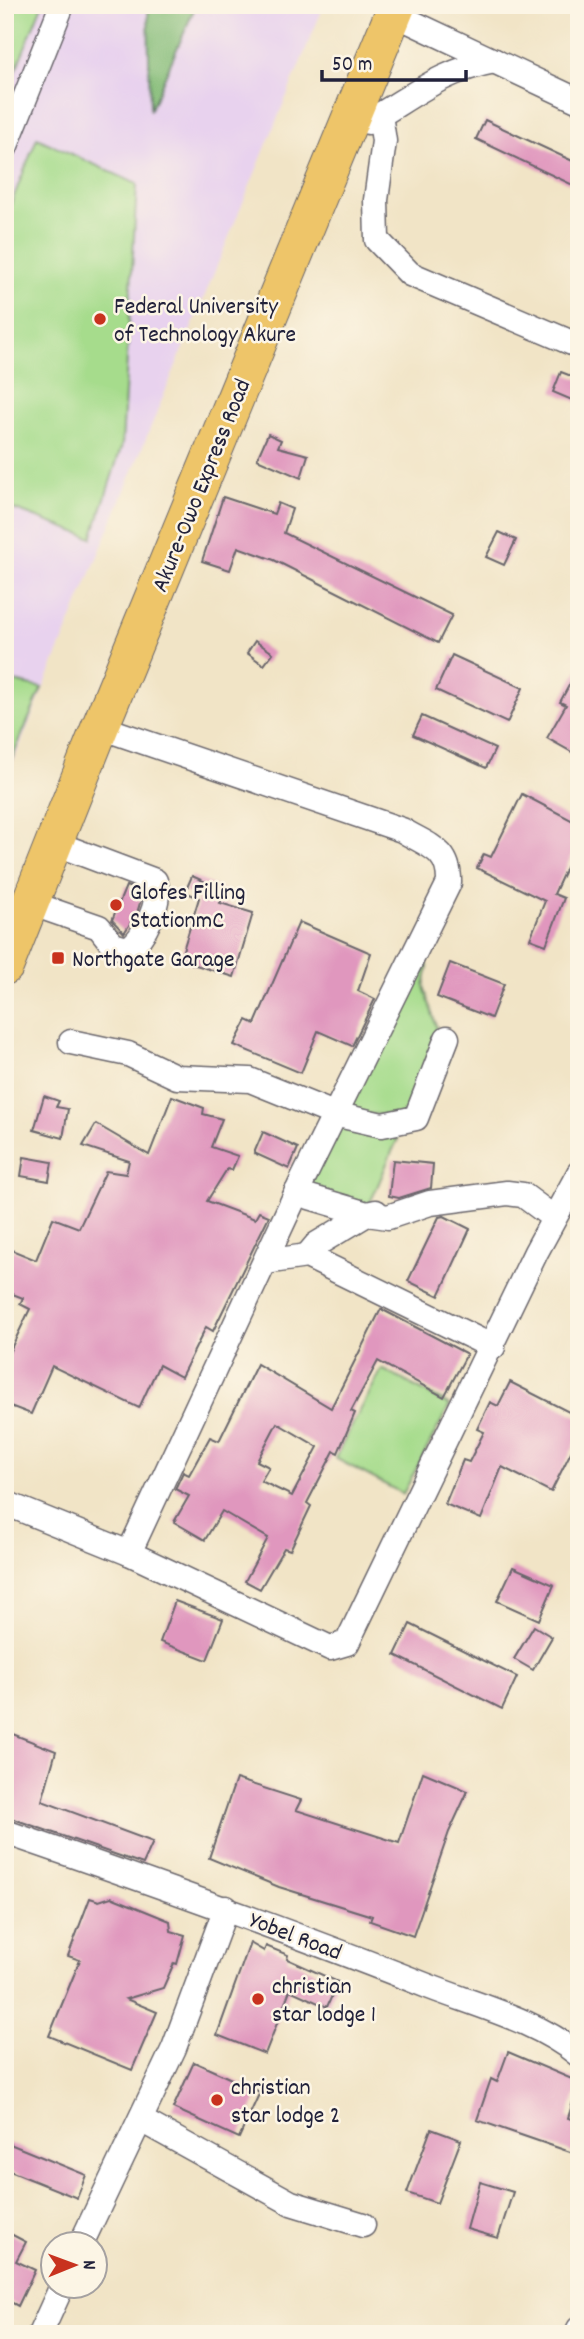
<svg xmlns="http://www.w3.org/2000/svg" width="584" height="2339" font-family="Dekko,sans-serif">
<rect width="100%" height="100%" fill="#fcf5e5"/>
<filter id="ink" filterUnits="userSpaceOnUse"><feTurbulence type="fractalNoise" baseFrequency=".0143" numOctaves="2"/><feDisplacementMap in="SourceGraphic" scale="14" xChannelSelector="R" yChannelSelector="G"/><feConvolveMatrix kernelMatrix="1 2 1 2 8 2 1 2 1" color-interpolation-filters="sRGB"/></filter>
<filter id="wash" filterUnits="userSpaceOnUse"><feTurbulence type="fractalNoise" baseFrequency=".00686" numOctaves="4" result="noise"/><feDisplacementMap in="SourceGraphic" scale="28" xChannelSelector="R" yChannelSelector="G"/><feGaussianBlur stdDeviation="1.57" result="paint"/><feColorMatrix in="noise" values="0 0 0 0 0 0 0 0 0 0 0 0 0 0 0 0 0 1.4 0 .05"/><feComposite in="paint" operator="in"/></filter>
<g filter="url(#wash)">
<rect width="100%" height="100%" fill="#f1e4c6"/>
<polygon fill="#e8d2ee" points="5,5 324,5 5,782"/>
<g fill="#a6dc8c" stroke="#647f64" stroke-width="2">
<polygon points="5,5 42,5 5,97"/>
<polygon points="37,138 137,184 122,445 92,538 5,506 5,219"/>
<polygon points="5,680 42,688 5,775"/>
<polygon points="419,952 428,966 424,986 440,1039 412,1117 341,1112"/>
<path d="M335 1121 398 1139C386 1162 380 1185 367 1208L302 1191Z"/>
<polygon points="382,1369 450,1405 403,1494 335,1458"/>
</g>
<polygon fill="#84bc78" stroke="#536f5a" stroke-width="2" points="148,5 196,5 150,111"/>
<g id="blocks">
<g fill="#e097be" fill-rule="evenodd">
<polygon points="485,120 579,164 579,188 476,139"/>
<polygon points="561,372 579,379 579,403 553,392"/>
<polygon points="268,434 281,440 278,447 308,455 301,478 257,459"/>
<polygon points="223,497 274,514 278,503 292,509 284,533 452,615 438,643 274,560 238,547 230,570 202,561"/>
<polygon points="499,532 516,540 504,565 486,557"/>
<polygon points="255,641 273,653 264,665 247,653"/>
<polygon points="452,655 523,688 507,723 436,690"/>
<polygon points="579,667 579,756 547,738 566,705 560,702"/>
<polygon points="422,716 495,749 486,768 413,735"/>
<polygon points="522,794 579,824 579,839 554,894 564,898 546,945 530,939 545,901 477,868 484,854 491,857"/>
<polygon points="192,876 226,891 220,903 253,913 234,977 180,960 199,898 185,892"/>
<polygon points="126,886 142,892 142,896 137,913 124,933 112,920"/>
<polygon points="299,922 371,953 358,991 375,999 352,1046 318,1031 301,1073 234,1045 247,1020 255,1024"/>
<polygon points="450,963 504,984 491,1018 437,997"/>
<polygon points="44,1096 59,1101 56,1107 68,1109 63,1138 34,1130"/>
<polygon points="172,1096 204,1108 203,1114 222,1119 211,1147 238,1156 232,1170 227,1169 207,1201 255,1219 259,1212 269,1216 213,1331 206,1327 181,1377 159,1365 139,1408 52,1366 31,1414 5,1404 5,1361 30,1309 20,1304 23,1298 5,1291 5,1268 12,1250 36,1260 53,1218 79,1228 106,1171 126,1174 129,1161 83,1146 96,1124 149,1155"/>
<polygon points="263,1132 298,1148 289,1169 254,1153"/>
<polygon points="24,1157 52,1162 49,1181 21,1176"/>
<polygon points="393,1160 433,1164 431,1188 399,1198 389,1196"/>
<polygon points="444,1216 470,1229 439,1296 408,1281 439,1217"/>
<path d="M381 1309 467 1354 444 1397 378 1361 351 1411 355 1413 338 1453 334 1451 307 1503 311 1506 290 1550 284 1548 260 1589 245 1581 268 1538 222 1511 205 1540 174 1522 189 1496 175 1489 183 1472 189 1475 210 1437 219 1441 257 1364 331 1408ZM277 1423 318 1447 292 1496 261 1481 269 1467 257 1461Z"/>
<polygon points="510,1382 579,1417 579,1436 551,1492 502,1467 481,1519 445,1504 463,1460 469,1462 484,1432 477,1429 490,1402 498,1406"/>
<polygon points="513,1567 554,1585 539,1620 497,1601"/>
<polygon points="175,1601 223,1619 207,1660 160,1642"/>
<polygon points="410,1624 517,1677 502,1709 395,1655"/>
<polygon points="534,1626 552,1637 533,1670 514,1659"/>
<polygon points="5,1731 56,1751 42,1801 153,1842 143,1864 5,1816"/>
<polygon points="423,1772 468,1791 449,1832 413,1936 370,1921 372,1916 279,1887 209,1858 236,1779 301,1800 296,1810 399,1843"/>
<polygon points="111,1897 170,1921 171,1931 185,1935 177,1964 174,1963 163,1988 126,1999 157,2012 132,2070 49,2036 80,1960 68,1956 90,1898 99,1901"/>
<polygon points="250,1943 264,1951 266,1946 288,1955 287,1959 338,1982 327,2007 290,1990 265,2054 217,2035"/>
<polygon points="508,2052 579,2082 568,2118 579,2122 579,2155 477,2120 491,2079 497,2082"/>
<polygon points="194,2062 260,2092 239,2138 173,2108"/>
<polygon points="431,2129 461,2140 437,2203 407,2193"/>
<polygon points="5,2142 86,2175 77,2198 5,2169"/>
<polygon points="480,2182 513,2192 498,2238 467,2229"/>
<polygon points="5,2231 26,2242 16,2261 35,2270 18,2306 5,2299"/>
</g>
</g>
</g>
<g filter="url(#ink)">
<use href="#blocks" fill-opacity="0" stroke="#6a666c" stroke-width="2"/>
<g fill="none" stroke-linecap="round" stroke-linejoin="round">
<defs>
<g id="minor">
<polyline points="394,14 579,101"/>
<polyline points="380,115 384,141 376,200 377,240 410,274 579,346"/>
<path d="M368 122C414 96 440 71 495 61"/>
<polyline points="5,148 62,5"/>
<path d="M100 727 402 830C428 846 450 849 449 883L303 1179 129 1553"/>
<path d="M30 903 99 927 113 945 127 949C144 941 163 899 155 881L54 843"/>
<polyline points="71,1042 128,1054 177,1077 250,1080 334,1114 382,1125 416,1118 447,1038"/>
<polyline points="296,1193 367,1214 376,1212"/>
<polyline points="307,1256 317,1244 367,1214 388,1217 430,1203 507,1193 523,1195 554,1218"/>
<polyline points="265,1262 307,1256 493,1347"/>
<polyline points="5,1503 129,1553 330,1648 347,1643 536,1252 579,1173"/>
<path d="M5 1832C148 1881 290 1931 430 1987 479 2006 538 2021 579 2055"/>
<polyline points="141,2120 291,2203 363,2225"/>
<polyline points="81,2244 174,2048 226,1908"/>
<polyline points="40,2334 62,2286"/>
<polyline points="577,2334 579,2329"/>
</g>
<polyline id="highway" points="5,966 100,727 397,5"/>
</defs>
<use href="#minor" stroke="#6a666c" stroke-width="27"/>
<use href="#highway" stroke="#6a666c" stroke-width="39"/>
<use href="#minor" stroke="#fff" stroke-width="24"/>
<use href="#highway" stroke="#eec569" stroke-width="37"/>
</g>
</g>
<g fill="#c8321e" stroke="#fcf5e5" stroke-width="2.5">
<circle cx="100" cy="319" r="7"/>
<circle cx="116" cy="905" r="7"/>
<rect x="51" y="951" width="14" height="14" rx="3.5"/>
<circle cx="258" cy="1999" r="7"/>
<circle cx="217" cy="2100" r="7"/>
</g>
<g text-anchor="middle" stroke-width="5" stroke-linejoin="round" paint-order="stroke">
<g font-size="24" fill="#22223b" stroke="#fcf5e5" text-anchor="start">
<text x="114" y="313">Federal University<tspan x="114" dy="28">of Technology Akure</tspan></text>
<text x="130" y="899">Glofes Filling<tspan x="130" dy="28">StationmC</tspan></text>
<text x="72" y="966">Northgate Garage</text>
<text x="272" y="1993">christian<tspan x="272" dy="28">star lodge 1</tspan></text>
<text x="231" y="2094">christian<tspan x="231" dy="28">star lodge 2</tspan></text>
</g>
<g font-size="24" fill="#22223b" stroke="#fcf5e5">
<text transform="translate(200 485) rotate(-68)" y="8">Akure-Owo Express Road</text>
<text transform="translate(296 1935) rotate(21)" y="8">Yobel Road</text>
</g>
</g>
<rect width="584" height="2339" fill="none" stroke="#fcf5e5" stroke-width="28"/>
<g transform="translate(74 2265) rotate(89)"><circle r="33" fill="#fcf5e5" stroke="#a5a1a1" stroke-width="2"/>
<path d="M0-5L12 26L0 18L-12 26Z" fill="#c8321e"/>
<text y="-10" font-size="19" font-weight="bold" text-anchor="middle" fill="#22223b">N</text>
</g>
<path d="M322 70v10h144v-10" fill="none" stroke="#22223b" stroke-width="3.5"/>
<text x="332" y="70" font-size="21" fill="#22223b" stroke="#fcf5e5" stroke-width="5" paint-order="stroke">50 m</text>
</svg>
